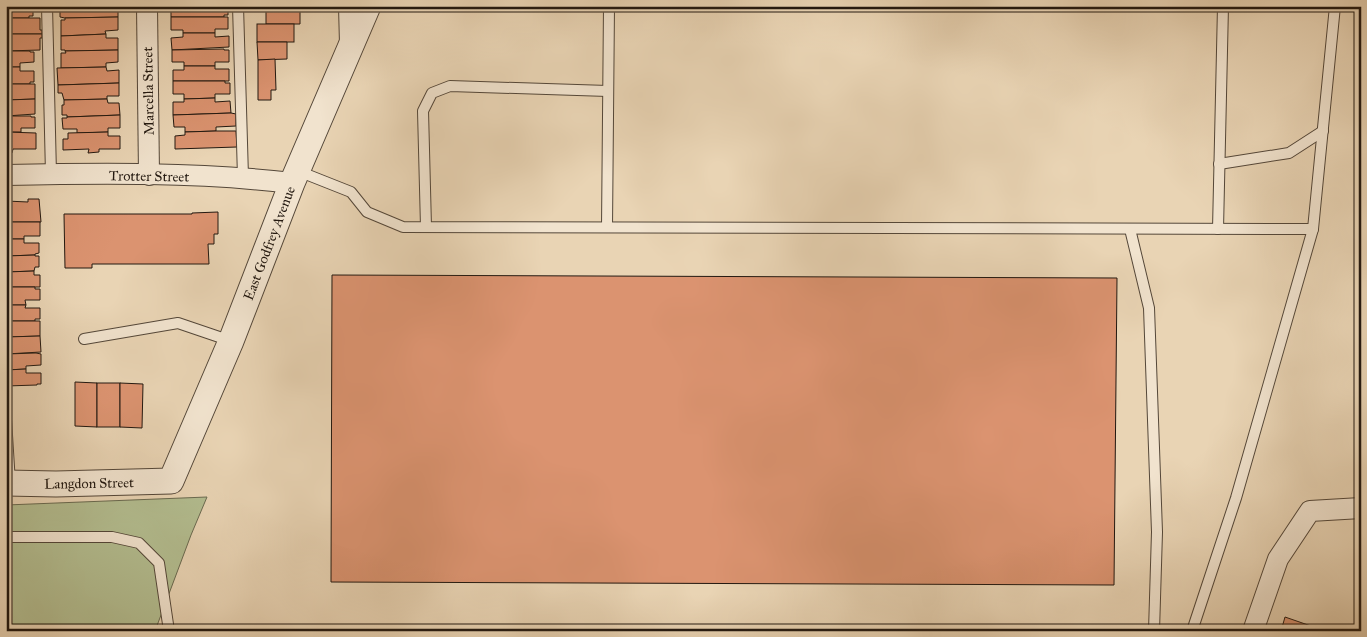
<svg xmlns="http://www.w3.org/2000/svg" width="1367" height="637" font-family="'IM FELL Great Primer',serif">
<rect width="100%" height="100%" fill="#e9d4b4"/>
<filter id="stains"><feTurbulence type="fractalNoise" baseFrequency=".004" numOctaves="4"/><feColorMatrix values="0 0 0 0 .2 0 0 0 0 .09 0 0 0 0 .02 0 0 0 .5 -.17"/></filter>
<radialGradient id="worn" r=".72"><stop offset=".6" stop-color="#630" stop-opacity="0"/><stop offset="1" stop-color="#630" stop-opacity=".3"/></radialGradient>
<polygon fill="#b3bd90" stroke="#6a6a50" points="207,497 191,535 155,631 6,631 6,505"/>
<g fill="#db9370" stroke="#221810">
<polygon points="6,6 33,6 33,16 29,16 29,18 6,18"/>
<polygon points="60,6 118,6 118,17 65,18 60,17"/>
<polygon points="171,6 228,6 228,15 224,15 224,17 171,17"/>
<polygon points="266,6 307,6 307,11 300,11 300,24 266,24"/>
<polygon points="118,17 118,30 105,31 106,34 61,36 61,20 65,20 65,18"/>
<polygon points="171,17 228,17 228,29 215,29 215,33 183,33 183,30 171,30"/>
<polygon points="6,18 40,18 40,30 42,30 42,34 6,34"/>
<rect x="257" y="24" width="37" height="18"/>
<polygon points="183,33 215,33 215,37 229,36 229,47 172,50 171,38 183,37"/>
<polygon points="6,34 42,34 42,38 40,38 40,50 6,51"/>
<polygon points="106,34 106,38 118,38 118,50 65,51 65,50 61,50 61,36"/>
<polygon points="257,42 287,42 287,59 258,60"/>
<polygon points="224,49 224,50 229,50 229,62 215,62 215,66 184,66 184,62 172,62 172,50"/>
<polygon points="118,50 118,62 106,63 106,67 61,68 61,53 66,53 65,51"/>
<polygon points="6,51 30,51 30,52 34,52 34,62 20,63 20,67 6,67"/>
<polygon points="275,59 276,90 271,90 271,100 258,100 258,60"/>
<polygon points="184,66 215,66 215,69 229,69 229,81 173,81 173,70 184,70"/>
<polygon points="6,67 20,67 20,71 34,71 34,82 30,82 30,84 6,84"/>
<polygon points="106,67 107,71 119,70 119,83 58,85 57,68"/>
<polygon points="173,81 225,81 225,83 230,83 230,94 215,94 215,98 184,99 184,94 173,94"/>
<polygon points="119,83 119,96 107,96 107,99 64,100 62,93 58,93 58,85"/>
<polygon points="6,84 35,84 35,99 6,100"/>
<polygon points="215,98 215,102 230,101 231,113 173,115 173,102 184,102 184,99"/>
<polygon points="35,99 35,114 6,116 6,100"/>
<polygon points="107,99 108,103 119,103 120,115 67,117 67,115 62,115 62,105 64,105 64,100"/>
<polygon points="231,113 236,114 236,126 216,127 216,131 185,132 185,127 174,127 173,115"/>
<polygon points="120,115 120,128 108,128 108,132 77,133 77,129 63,129 62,118 67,118 67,117"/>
<polygon points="6,116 31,116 31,117 35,117 35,128 21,128 21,132 6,132"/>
<polygon points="216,131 236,131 237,147 175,149 175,136 185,135 185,132"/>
<polygon points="6,132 36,133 36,149 13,149 12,153 6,153"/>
<polygon points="108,132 108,136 120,136 120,149 99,149 99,152 88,153 89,149 63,150 63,139 68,139 68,133"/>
<polygon points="28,199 39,199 41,222 6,222 6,201 28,202"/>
<polygon points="218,212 218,234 214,234 214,244 208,244 209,264 92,264 92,268 65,268 64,214 192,214 192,213"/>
<polygon points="6,222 40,222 40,236 24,236 24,239 6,239"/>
<polygon points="6,239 24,239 24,243 39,243 39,253 35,254 35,255 6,256"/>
<polygon points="35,255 35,256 39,256 39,267 35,267 34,271 6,272 6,256"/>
<polygon points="34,271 34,275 40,275 40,287 6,287 6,272"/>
<polygon points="332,275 1117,278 1114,585 331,582"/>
<polygon points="6,287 35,287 35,289 40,289 40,300 25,300 26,305 6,305"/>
<polygon points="6,305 26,305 25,308 40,308 40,319 35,319 35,321 6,321"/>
<polygon points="6,321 40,321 40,336 6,337"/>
<polygon points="40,336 41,352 6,354 6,337"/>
<polygon points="36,353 41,354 41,365 26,366 26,369 6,370 6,354"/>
<polygon points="26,369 26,373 41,373 41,384 37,384 37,385 6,386 6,370"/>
<polygon points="75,382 97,383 97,427 75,426"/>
<rect x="97" y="383" width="23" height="44"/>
<polygon points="120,383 143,384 142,428 120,427"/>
<polygon points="1285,617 1311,626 1325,631 1281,631"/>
</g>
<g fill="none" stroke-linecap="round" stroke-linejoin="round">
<defs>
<g id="service">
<polyline points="47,6 51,174"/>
<polyline points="238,6 243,177"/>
<polyline points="1219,164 1289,153 1323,131"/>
<polyline points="298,171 351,192 367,212 403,227 1313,229 1335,6"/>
<polyline points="426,227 423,111 432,93 450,86 608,91"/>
<polyline points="607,227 609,6"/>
<polyline points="1130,229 1149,308 1157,532 1154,631"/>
<polyline points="1218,229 1223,6"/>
<polyline points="84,339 178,323 231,341"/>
<polyline points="6,419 10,483"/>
<polyline points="6,537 112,537 139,543 159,563 169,631"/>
<polyline points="1192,631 1236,498 1313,229"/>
</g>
<g id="minor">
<polyline points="147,6 149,175"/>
<polyline points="349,6 350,44"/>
<path d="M6 175C101 173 198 172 292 183"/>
<polyline points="1253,631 1278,559 1310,511 1361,508"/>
</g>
<polyline id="tertiary" points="6,483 56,484 171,481 231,341 292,183 368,6"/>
</defs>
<use href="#service" stroke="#544739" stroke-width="12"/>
<use href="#minor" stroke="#544739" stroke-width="22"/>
<use href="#tertiary" stroke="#544739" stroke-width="27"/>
<use href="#service" stroke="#f1e3ce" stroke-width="10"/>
<use href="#minor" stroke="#f1e3ce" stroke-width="20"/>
<use href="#tertiary" stroke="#f1e3ce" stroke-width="25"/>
</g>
<g text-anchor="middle" stroke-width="4" stroke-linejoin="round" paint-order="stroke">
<g font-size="14" fill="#221810" stroke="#f1e3ce">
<text transform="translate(148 91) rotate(-91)" y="5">Marcella Street</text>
<text transform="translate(149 176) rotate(1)" y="5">Trotter Street</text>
<text transform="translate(269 243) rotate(-69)" y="5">East Godfrey Avenue</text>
<text transform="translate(89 483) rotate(-1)" y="5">Langdon Street</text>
</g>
</g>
<rect width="1367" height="637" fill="none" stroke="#e9d4b4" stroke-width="25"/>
<rect x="8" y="8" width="1352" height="622" fill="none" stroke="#221810" stroke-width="2.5"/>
<rect x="12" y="12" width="1342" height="612" fill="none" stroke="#221810"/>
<rect width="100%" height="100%" filter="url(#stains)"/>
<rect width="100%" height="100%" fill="url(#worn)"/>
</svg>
